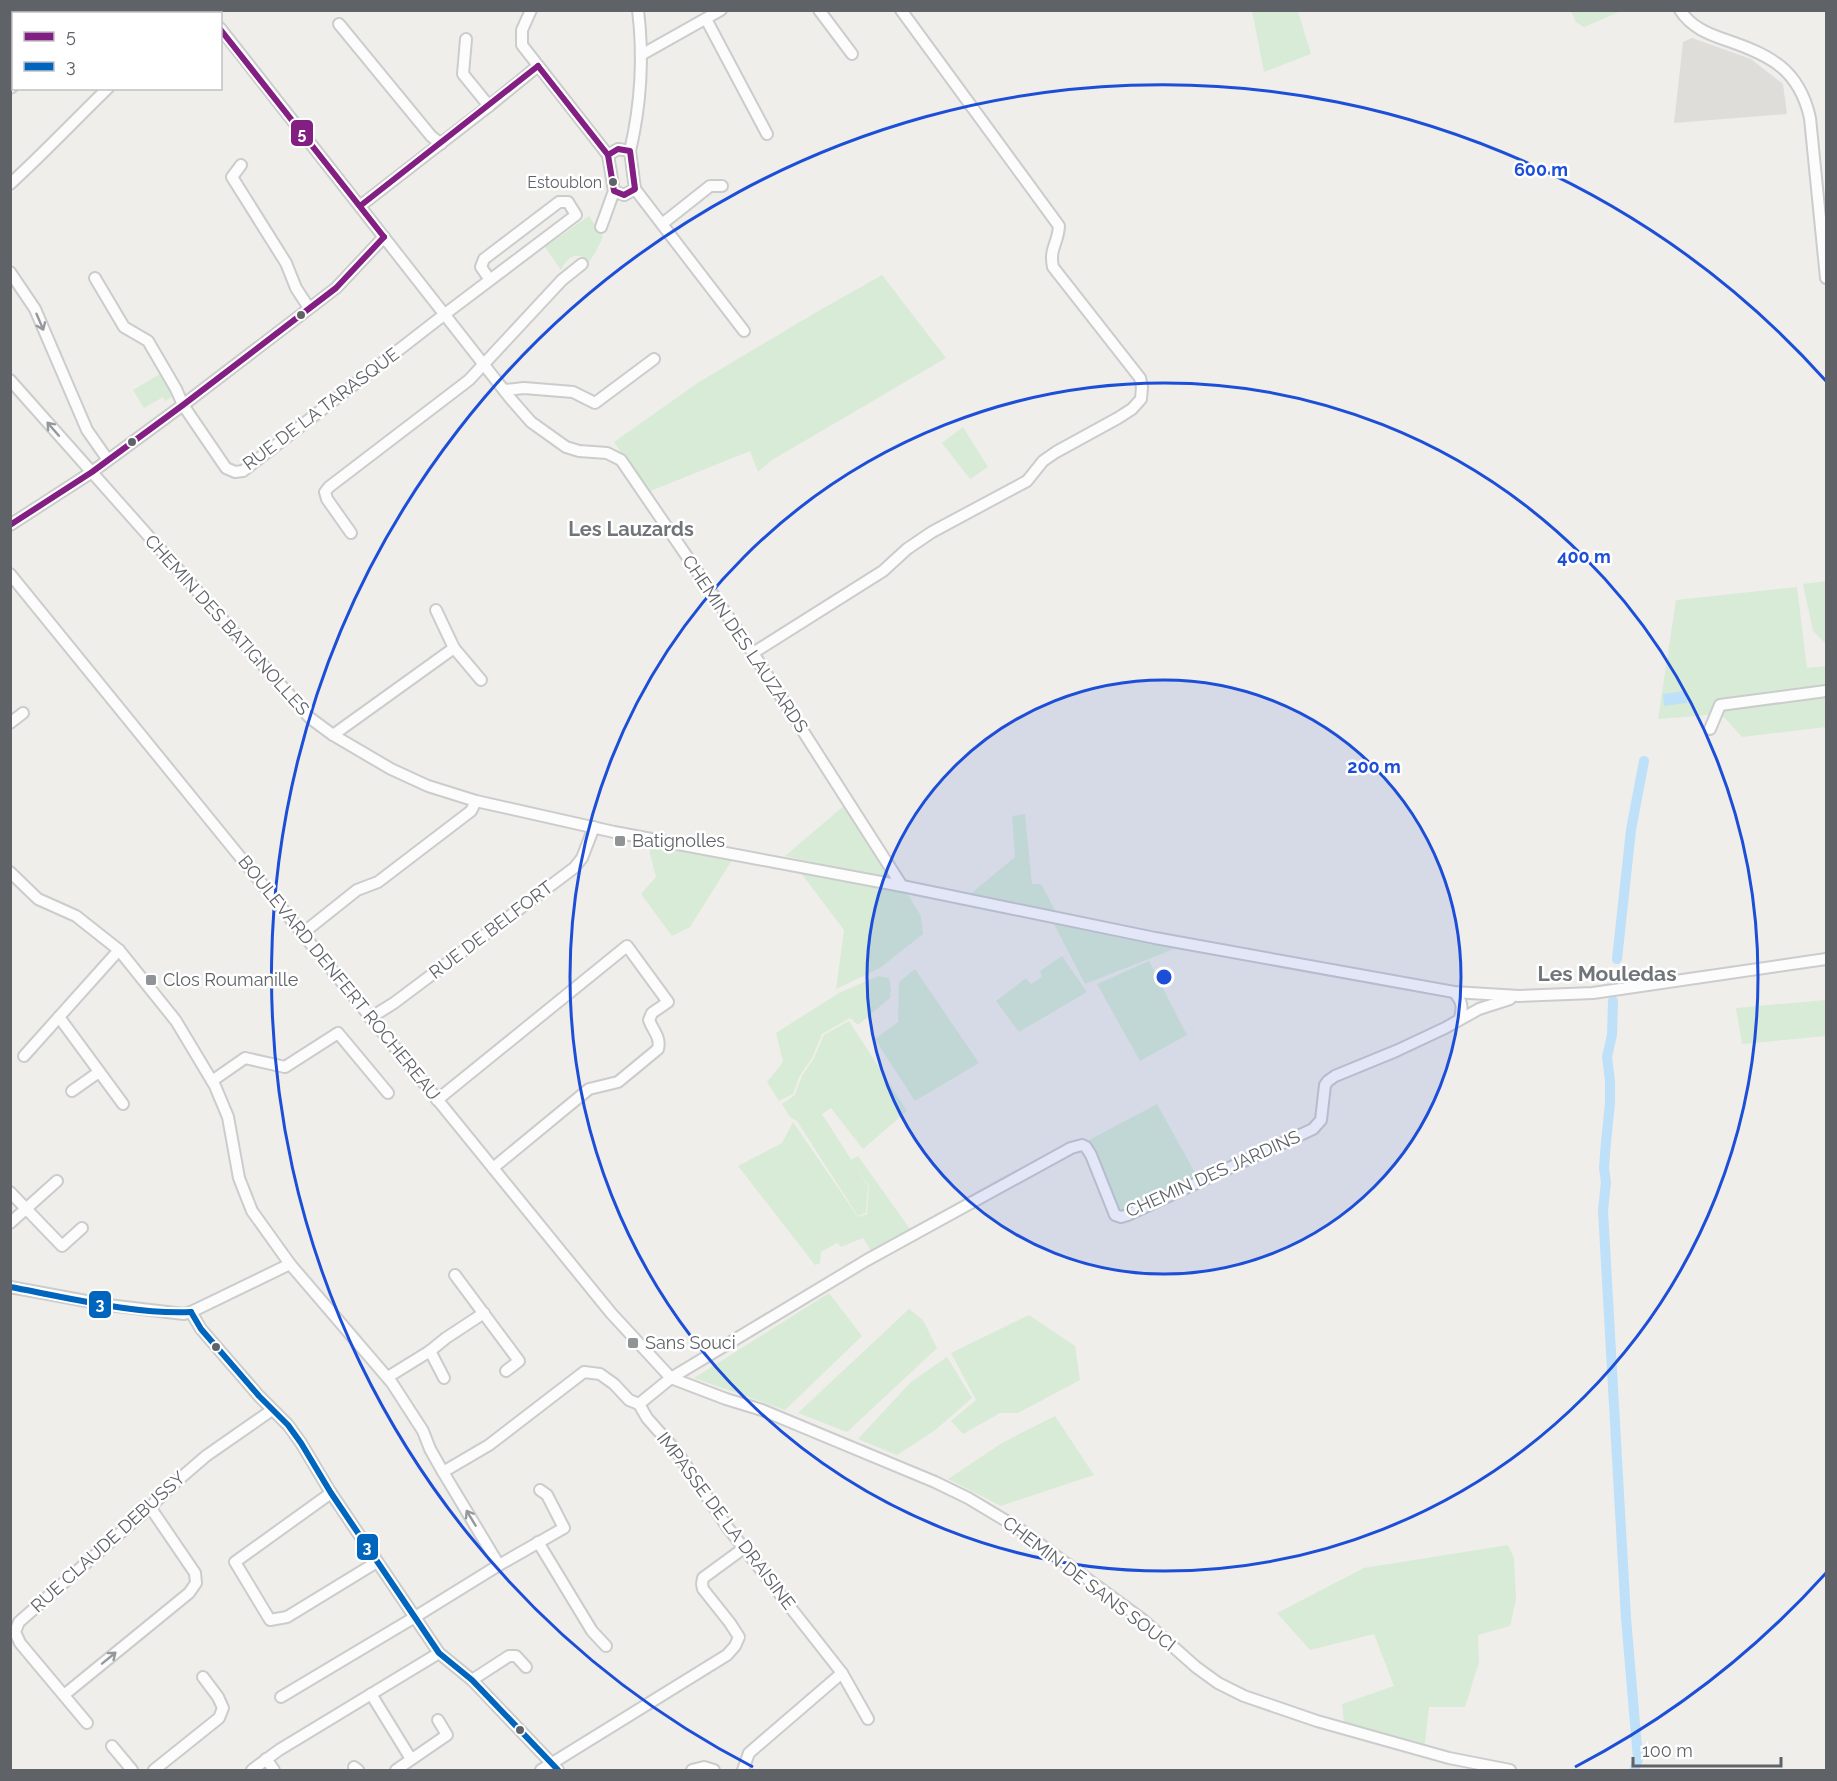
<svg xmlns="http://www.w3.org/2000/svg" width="1837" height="1781" font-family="Raleway,sans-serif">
<rect width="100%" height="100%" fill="#efeeea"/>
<polygon fill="#dfddda" points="1692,38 1751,59 1783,84 1787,114 1674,123 1683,42"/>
<g fill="#d8ebd6">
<polygon points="1252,11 1298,11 1311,54 1264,72"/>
<polygon points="1571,11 1621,11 1584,27 1576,22"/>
<path d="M589 216 603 237 595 253 589 262C578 250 568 256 561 270L545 247Z"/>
<polygon points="882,275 946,358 772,460 758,472 750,451 648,492 614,442 699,382 815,313"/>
<polygon points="160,374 171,391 171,397 165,401 163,397 144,408 133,390"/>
<polygon points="963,427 988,467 970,479 942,443"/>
<polygon points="1826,581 1826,644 1813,631 1803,584"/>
<polygon points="1797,587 1807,668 1826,666 1826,727 1742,737 1721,714 1658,719 1676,600"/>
<polygon points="845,805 886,872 881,878 785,856"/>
<polygon points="1025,814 1032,884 1041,884 1056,912 969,895 1015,857 1012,816"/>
<polygon points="650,846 732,860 690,927 672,936 641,894 656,877 650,854"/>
<polygon points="801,873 907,893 921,916 923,934 880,968 836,989 844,930"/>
<polygon points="1054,924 1174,949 1085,984"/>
<polygon points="1062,956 1087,992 1019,1032 996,1001 1026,978 1031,984 1042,977 1040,971"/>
<polygon points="1149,961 1187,1035 1140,1061 1097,984"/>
<polygon points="915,969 979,1063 915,1101 875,1039 898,1022 899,982"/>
<polygon points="878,976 889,978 891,990 890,998 858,1025 850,1018 822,1034 812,1058 799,1077 793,1094 779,1101 767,1082 783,1062 776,1033 839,993"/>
<polygon points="1826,1000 1826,1036 1742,1044 1736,1008"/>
<polygon points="849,1021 907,1111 863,1149 831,1108 822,1114 868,1186 866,1213 858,1216 797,1121 790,1117 782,1104 795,1095 802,1076 814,1058 824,1035"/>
<polygon points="1157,1104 1198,1178 1124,1212 1114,1208 1089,1140"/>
<polygon points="793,1122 858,1217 867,1214 869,1186 851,1160 858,1156 910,1229 873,1254 863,1238 841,1247 837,1243 821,1252 820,1263 815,1265 738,1166 782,1143"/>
<polygon points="829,1293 862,1336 785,1410 694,1378"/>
<polygon points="909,1309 923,1320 937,1348 847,1432 798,1413"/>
<polygon points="1029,1315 1075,1346 1080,1380 1018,1413 1000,1413 963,1434 951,1421 976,1400 951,1353"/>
<polygon points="947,1357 972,1398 934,1431 897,1455 858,1439 911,1382"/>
<polygon points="1055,1416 1094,1475 1001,1506 948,1479 1002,1443"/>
<polygon points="1508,1545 1514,1558 1516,1599 1510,1626 1478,1635 1479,1662 1465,1707 1429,1707 1425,1744 1344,1722 1342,1704 1394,1686 1374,1634 1310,1650 1277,1613 1364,1568"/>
</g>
<polygon fill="#bfe0f9" points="1686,691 1687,703 1664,706 1663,694"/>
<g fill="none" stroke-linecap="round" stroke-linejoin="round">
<g stroke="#bfe0f9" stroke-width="10">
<polyline points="1617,959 1631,830 1644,761"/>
<polyline points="1613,1001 1612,1035 1607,1057 1610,1081 1610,1103 1606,1142 1604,1168 1606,1182 1603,1210 1626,1618 1638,1759 1635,1768"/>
</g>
<defs>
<g id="minor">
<polyline points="206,10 209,14"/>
<polyline points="531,10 522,30 522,45 608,155"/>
<polyline points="819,10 852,54"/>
<path d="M1680 10C1691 27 1708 34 1726 40 1770 55 1799 69 1810 118L1826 278"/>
<polyline points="706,19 767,134"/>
<polyline points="339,24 431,136 441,144"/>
<polyline points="220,28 510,398 531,422 566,447 579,451 607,453 621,460 753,653 902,886"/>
<polyline points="466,39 463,74 489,106"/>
<polyline points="641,55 721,10"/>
<polyline points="10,88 12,87"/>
<polygon points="618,149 630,151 635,189 624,195 614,191 608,155"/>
<path d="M630 151C641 104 644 59 638 10"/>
<polyline points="241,165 232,177 286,263 296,288 309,308"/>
<path d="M10 184C44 153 75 120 108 88"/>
<polyline points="635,189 744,331"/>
<polyline points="360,206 489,106 538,66"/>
<polyline points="662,224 710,186 722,186"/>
<polyline points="601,227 614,191"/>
<polyline points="10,272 35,309 87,430 108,460"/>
<polyline points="95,278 124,327 148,341 176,389 183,405 226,468 235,472 243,471 445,314 576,215 568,202 559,202 484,259 481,267 490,280"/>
<polyline points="10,380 310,718 333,735 391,769 428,786 476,801 614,832 902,886 1155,938 1454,992 1519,996 1593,993 1826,959"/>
<polyline points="505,390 524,388 573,392 595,403 654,359"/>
<polyline points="10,525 92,472 183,405 336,288 384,237"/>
<polyline points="351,533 327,499 325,492 329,487 469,380 562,280 582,264"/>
<polyline points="10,574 611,1313 671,1378 726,1399 762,1410 935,1482 968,1498 1018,1528 1143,1620 1196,1667 1218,1683 1244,1696 1317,1721 1449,1758 1510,1770"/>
<polyline points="436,610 454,648"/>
<path d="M753 653 883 571 907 549 932 532 1027 481 1043 461 1056 452 1118 418 1132 409 1141 399 1142 387 1140 378 1053 267C1049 248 1058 244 1059 226L901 10"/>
<polyline points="10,723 23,713"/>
<polyline points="1710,729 1720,705 1826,691"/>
<polyline points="333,735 454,648 481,680"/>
<polyline points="10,872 38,899 76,916 119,950 176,1021 215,1086 228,1117 239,1178 252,1211 290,1264 392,1383 423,1431 430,1449 443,1472 489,1445 584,1372 600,1374 614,1384 629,1400 639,1404"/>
<polyline points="303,933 357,890 378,882 471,811 476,801"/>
<path d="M1454 992C1462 1001 1463 1007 1460 1018"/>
<polyline points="59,1017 123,1104"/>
<polyline points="370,1018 394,1003 574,868 582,858 594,827"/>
<polyline points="24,1056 119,950"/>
<polyline points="212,1081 245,1058 285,1067 338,1033 388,1093"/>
<polyline points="72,1091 99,1072"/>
<path d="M437 1100 627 946 668 1002 652 1013 649 1020C653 1031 661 1037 658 1049L618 1082 589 1089 493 1168"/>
<polyline points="10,1192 62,1246 82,1228"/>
<polyline points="10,1223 57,1181"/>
<polyline points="455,1275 519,1361 506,1371"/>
<polyline points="10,1287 108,1305 184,1314 191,1312 290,1264"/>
<polyline points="191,1312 201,1329 259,1396 288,1425 301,1443 331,1493 439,1653 472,1680 558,1770"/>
<polyline points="430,1351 444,1378"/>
<polyline points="388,1377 430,1351 446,1338 484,1313"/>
<polyline points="639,1404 671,1378 867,1260 1071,1148 1082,1145 1086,1147 1091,1155 1115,1215 1121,1217 1128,1215 1313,1129 1321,1120 1325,1085 1328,1081 1335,1076 1396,1051 1445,1028 1479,1009 1510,999"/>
<polyline points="639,1404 647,1418 677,1452 728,1528 842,1673 868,1719"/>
<polyline points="443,1472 499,1565"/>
<polyline points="331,1493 235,1562 270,1620 287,1617 377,1562"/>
<polyline points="538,1542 592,1631 606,1646"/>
<polyline points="472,1680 509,1656 516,1656 526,1667"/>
<polyline points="371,1694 411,1759"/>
<polyline points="64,1695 189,1593 196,1583 195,1573 150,1507"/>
<polyline points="281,1697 415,1617 499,1565 564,1528 547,1495 540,1490"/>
<polyline points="87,1723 20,1643 15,1632 19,1622 150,1507 177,1481 206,1456 272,1410"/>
<polyline points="112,1746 132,1770"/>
<polyline points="266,1759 274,1770"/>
<polyline points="354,1767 358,1770"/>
<polyline points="154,1770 219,1718 223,1708 218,1697 203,1677"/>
<polyline points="252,1770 279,1750 439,1653"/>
<polyline points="396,1770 447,1735 438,1720"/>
<polyline points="541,1770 727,1655 735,1646 739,1637 730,1623 703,1589 702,1584 703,1578 744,1548"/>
<polyline points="692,1770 704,1767 714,1770"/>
<polyline points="743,1770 749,1753 842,1673"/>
</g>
</defs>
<use href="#minor" stroke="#cbcccc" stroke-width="14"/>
<use href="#minor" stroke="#fdfcfc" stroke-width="10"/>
<defs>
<g id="bus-1">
<polyline points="220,29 384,237"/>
<polyline points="538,66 608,155"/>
<polygon points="618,149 630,151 635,189 624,195 614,191 608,155"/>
<polyline points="360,206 538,66"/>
<polyline points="10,525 92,472 183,405 336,288 384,237"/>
</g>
<g id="bus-2">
<path d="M10 1287C66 1297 135 1315 191 1312"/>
<polyline points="191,1312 201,1329 259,1396 288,1425 301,1443 331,1493 439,1653 472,1680 558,1770"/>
</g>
</defs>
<use href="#bus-1" stroke="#fff" stroke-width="10"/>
<use href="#bus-2" stroke="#fff" stroke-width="10"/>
<use href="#bus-1" stroke="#831f82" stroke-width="6"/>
<use href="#bus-2" stroke="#0065bd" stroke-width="6"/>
</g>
<defs><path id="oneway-shaft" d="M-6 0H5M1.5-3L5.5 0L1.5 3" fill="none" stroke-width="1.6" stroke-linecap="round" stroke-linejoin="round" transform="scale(1.5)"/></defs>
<g stroke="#96999c">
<use href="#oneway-shaft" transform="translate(40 322) rotate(67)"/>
<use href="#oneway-shaft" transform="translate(53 429) rotate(-131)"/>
<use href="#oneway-shaft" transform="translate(471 1518) rotate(-121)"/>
<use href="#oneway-shaft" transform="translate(109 1658) rotate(-39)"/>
</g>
<circle cx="1164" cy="977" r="297" fill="#1d4ed8" fill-opacity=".12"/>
<g fill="none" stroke="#1d4ed8" stroke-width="3">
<circle cx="1164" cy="977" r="297"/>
<circle cx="1164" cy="977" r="594"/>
<path d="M1826 1573A891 891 0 0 1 1575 1767M753 1767A891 891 0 1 1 1826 381"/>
</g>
<g fill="#5f6368" stroke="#fff" stroke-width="2">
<circle cx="613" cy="182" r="5"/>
<circle cx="301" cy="315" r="5"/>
<circle cx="132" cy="442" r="5"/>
<circle cx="216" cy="1347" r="5"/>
<circle cx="520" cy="1730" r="5"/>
</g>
<g fill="#919496" stroke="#fff" stroke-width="2">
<rect x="614" y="835" width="12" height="12" rx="3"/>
<rect x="145" y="974" width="12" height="12" rx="3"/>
<rect x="627" y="1337" width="12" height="12" rx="3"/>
</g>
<g text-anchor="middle" stroke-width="5" stroke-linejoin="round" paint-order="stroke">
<g font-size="16" fill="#5f6368" stroke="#fff" text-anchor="end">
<text x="602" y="188">Estoublon</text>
</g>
<g font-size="18" fill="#5f6368" stroke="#fff">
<text transform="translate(321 409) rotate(-37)" y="6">RUE DE LA TARASQUE</text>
<text transform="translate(227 625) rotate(48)" y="6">CHEMIN DES BATIGNOLLES</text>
<text transform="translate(745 644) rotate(56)" y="6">CHEMIN DES LAUZARDS</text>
<text transform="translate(491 930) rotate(-37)" y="6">RUE DE BELFORT</text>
<text transform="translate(339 978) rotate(51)" y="6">BOULEVARD DENFERT ROCHEREAU</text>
<text transform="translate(1213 1174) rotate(-24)" y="6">CHEMIN DES JARDINS</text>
<text transform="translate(726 1521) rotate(53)" y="6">IMPASSE DE LA DRAISINE</text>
<text transform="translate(108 1542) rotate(-42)" y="6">RUE CLAUDE DEBUSSY</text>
<text transform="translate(1089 1584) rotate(37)" y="6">CHEMIN DE SANS SOUCI</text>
</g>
<g font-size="18" fill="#5f6368" stroke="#fff" text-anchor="start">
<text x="632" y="847">Batignolles</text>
<text x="163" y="986">Clos Roumanille</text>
<text x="645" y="1349">Sans Souci</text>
</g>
<g font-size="20" font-weight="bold" fill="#70757a" stroke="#fff">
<text x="631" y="536">Les Lauzards</text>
</g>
<g font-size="21" font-weight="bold" fill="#70757a" stroke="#fff">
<text x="1607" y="981">Les Mouledas</text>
</g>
</g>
<circle cx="1164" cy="977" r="9" fill="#1d4ed8" stroke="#fff" stroke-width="3"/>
<g font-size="18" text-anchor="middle" font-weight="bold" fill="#1d4ed8" stroke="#fff" stroke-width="5" stroke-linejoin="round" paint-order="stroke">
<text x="1541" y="176">600 m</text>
<text x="1584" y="563">400 m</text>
<text x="1374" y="773">200 m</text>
</g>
<g stroke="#fff" stroke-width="2">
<rect x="290" y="119" width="24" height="28" rx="6" fill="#831f82"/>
<rect x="88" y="1290" width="24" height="29" rx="6" fill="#0065bd"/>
<rect x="356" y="1533" width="23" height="28" rx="6" fill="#0065bd"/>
</g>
<g font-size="16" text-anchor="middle" font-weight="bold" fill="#fff">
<text x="302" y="139">5</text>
<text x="100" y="1310">3</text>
<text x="367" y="1553">3</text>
</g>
<rect width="1837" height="1781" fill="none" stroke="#5f6368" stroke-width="24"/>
<rect x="12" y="12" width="210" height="78" fill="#ffffff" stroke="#bfc1c3" stroke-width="1.5"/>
<rect x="24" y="32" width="30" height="9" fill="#831f82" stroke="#bfc1c3" stroke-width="1.5"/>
<text x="66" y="42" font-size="18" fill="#5f6368">5</text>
<rect x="24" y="62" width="30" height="9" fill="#0065bd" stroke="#bfc1c3" stroke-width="1.5"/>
<text x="66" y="72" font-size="18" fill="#5f6368">3</text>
<path d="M1633 1757v9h148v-9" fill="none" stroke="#5f6368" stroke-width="3"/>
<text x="1642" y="1757" font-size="18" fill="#5f6368" stroke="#ffffff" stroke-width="4.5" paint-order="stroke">100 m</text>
</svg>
